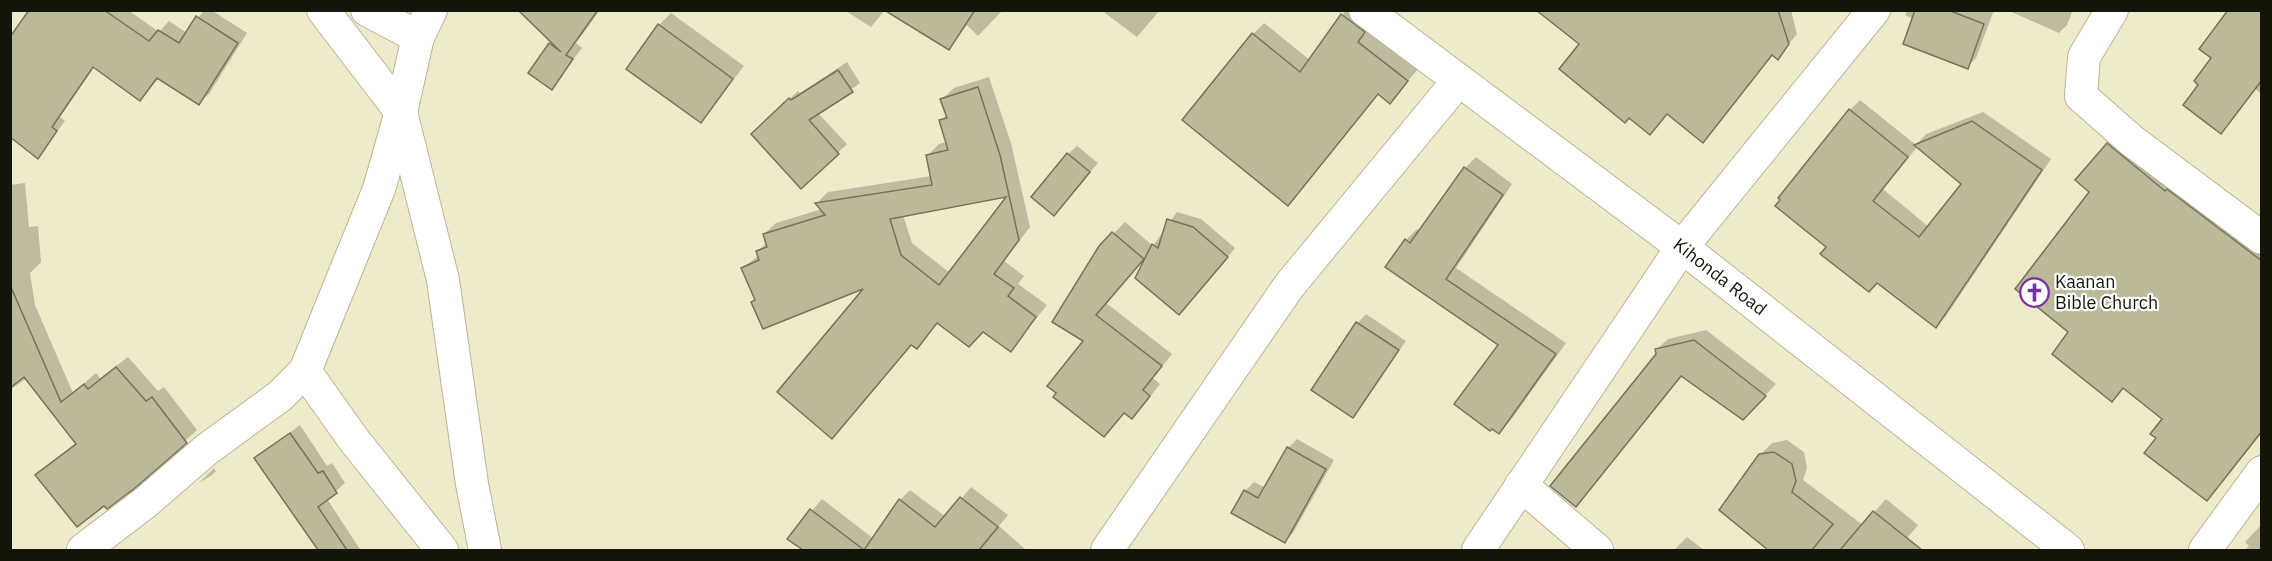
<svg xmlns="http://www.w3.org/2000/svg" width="2272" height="561" font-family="'IBM Plex Sans',sans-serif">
<rect width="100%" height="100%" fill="#eeeaca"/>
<g fill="#0003" fill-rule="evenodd">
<polygon points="30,10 128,10 159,32 169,21 187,33 204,10 211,10 247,33 209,94 199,103 159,78 140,99 95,66 60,117 65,121 38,157"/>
<polygon points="532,10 600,10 576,43 582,48 551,88 550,44 553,42"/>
<polygon points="844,10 885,10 871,27"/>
<polygon points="886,10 1003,10 978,36 967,25 948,48"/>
<polygon points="1101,10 1160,10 1137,37"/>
<polygon points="1346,10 1363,10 1418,69 1390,102 1379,93 1288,204 1253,34 1264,23 1310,60"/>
<polygon points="1693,10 1791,10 1797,34 1777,58 1773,54 1703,141 1668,113 1650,133"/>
<polygon points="1907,10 1994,10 1976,58 1968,67 1913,19 1905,15"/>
<polygon points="2007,10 2073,10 2067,25 2059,33"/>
<polygon points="2262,10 2262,94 2255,89 2221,132 2200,84 2213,57"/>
<polygon points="671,13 744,66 701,121 659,25"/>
<polygon points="847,62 860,83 818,113 847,144 802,187 761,125 798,91 800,93"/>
<path d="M989 77 1011 143 1030 227 1004 261 1024 276 1018 284 1047 305 1011 350 983 330 938 322 917 347 868 285 753 302 756 299 743 268 759 255 758 251 767 242 764 234 776 223 822 209 817 203 828 192 932 176 928 155 939 144 947 142 940 121 947 114 942 99 954 88ZM1010 195 950 273 912 243 903 215Z"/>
<path d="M1860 100 1916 145 1926 134 1983 112 2051 159 1946 316 1936 326 1828 246 1850 110ZM1918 146 1963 184 1929 227 1883 189Z"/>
<polygon points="2117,135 2262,243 2262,433 2216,490 2158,438 2164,419 2124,387 2112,400 2071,332 2091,192 2077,179"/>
<polygon points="1077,146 1098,163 1054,214 1068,154"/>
<polygon points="1476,157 1512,184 1456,268 1566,343 1510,421 1499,432 1501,345 1406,240 1417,229 1420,232 1465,168"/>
<polygon points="25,183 29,227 38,226 41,262 30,273 35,305 73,393 96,373 100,378 128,357 158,391 164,387 197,430 134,487 37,475 77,442 27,378 10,390 10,185"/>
<polygon points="1177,212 1201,219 1235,248 1187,305 1147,255 1106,303 1172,354 1153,378 1160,384 1143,406 1132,417 1125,412 1104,435 1085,341 1100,247 1125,222 1153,246"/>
<polygon points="1366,314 1406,341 1353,416 1313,389 1358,323"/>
<polygon points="1706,330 1776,384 1743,419 1683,375 1576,505 1658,355 1657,349 1668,339"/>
<polygon points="300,425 327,466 332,463 345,483 327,499 360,549 358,550 320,550 256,458"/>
<polygon points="1297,439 1334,460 1293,533 1284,542 1245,491 1254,482 1266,488 1288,448"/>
<polygon points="1787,440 1804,452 1807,468 1803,480 1863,525 1886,499 1918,525 1897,550 1772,550 1721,510 1760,455 1772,443"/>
<polygon points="214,468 216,471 212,475 199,483"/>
<polygon points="971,487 1008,515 999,526 1026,550 968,550 965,548 963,550 805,550 789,538 822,499 874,539 900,500 910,490 946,517"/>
<polygon points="2262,524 2262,550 2245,550 2249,546 2245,542"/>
<polygon points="1687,537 1704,550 1674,550"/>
</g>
<g fill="#bcb89a" stroke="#777357" stroke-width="1.5" fill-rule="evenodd">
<polygon points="29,10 104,10 149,41 158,30 179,43 196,16 238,43 199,105 157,78 140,101 93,67 52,127 57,131 38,159 10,137 10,37"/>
<polygon points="518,10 598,10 566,55 573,59 552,90 528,73 549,43 561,52"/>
<polygon points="884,10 975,10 949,50"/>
<polygon points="1536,10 1778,10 1789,44 1778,60 1772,55 1703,143 1667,114 1650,135 1629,118 1625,123 1559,69 1579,44"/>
<polygon points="1915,10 1948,10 1984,24 1968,69 1903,44"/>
<polygon points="2228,10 2262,10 2262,80 2221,134 2183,105 2198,85 2194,81 2211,58 2199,49"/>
<polygon points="1341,14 1365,32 1358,42 1408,81 1390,104 1378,94 1288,206 1182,120 1252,33 1300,72"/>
<polygon points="658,24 733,79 701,123 626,69"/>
<polygon points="838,70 853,92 809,120 839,154 801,189 751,134 789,98 791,100"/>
<path d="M978 87 1000 155 1019 240 994 274 1014 288 1008 296 1036 317 1011 352 983 332 969 347 937 323 917 349 911 345 832 439 777 392 863 289 763 329 751 302 755 300 741 268 759 260 756 251 767 247 763 234 825 215 815 203 932 185 926 155 948 150 939 120 947 118 940 99ZM1006 197 939 285 901 255 890 219Z"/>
<polygon points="1849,109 1908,157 1873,201 1919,237 1961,184 1914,145 1972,121 2042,170 1936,328 1877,283 1869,292 1820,254 1826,247 1775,206 1780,200 1778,198"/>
<polygon points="2107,143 2165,191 2167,189 2262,261 2262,431 2207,501 2144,453 2156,438 2150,434 2162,419 2123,388 2112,402 2052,354 2068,332 2015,289 2089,192 2075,180"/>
<polygon points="1067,153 1090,172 1054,216 1031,197"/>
<polygon points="1464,167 1503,195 1446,279 1556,354 1499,434 1492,429 1490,431 1454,404 1498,345 1385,267 1405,239 1410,243"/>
<polygon points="1167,219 1193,227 1228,257 1179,315 1135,278 1152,244 1158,248"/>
<polygon points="1112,232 1144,259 1096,315 1162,366 1143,390 1150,396 1132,419 1124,413 1104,437 1053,397 1056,393 1047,386 1083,341 1052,322 1099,246"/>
<polygon points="10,285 61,402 84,384 88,389 116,367 146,401 152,397 187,443 135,488 107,509 104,506 77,527 35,475 76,444 24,377 10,388"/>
<polygon points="1356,322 1399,350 1353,418 1311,390"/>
<polygon points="1694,340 1766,396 1743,420 1681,376 1576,507 1550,486 1656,354 1655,349"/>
<polygon points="290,433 318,473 323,471 337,493 318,507 347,550 318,550 254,458"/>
<polygon points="1287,447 1326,469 1285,543 1231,513 1244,490 1258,498"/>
<polygon points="1774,452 1792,464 1796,481 1792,492 1833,524 1812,550 1768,550 1719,510 1759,454"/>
<polygon points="960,497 998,527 979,550 864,550 899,499 935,527"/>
<polygon points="810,509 864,550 803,550 787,539"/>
<polygon points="1873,511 1922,550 1840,550"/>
</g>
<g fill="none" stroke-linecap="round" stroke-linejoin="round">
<defs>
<g id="minor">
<polyline points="323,10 401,112 443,280 472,484 485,550"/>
<polyline points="367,10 418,37 431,10"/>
<path id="s1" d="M1365 10 1682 247 2068 550"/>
<polyline points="2112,10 2084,57 2081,96 2131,140 2262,238"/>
<polyline points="305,371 354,440 442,550"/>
<polyline points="1521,485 1597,550"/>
<polyline points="83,550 146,502 206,450 280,396 305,371 379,189 401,112 418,37"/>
<polyline points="1107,550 1289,286 1458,81"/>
<polyline points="1478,550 1682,247 1874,10"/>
<polyline points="2205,550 2262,472"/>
</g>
</defs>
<use href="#minor" stroke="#b9b597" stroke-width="34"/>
<use href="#minor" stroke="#fff" stroke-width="32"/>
</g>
<defs>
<symbol id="church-ring" viewBox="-11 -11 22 22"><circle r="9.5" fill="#fff" stroke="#7930a2" stroke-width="1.5"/><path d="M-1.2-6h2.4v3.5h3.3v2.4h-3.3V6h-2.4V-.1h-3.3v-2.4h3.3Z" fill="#7930a2"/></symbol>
</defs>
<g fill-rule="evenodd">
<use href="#church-ring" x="2018" y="276" width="33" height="33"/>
</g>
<g text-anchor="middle" stroke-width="4.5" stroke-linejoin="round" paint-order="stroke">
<g font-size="18" fill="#151409" stroke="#fff">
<text dy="6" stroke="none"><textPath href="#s1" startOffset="444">Kihonda Road</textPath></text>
</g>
<g font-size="18" fill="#151409" stroke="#fff" text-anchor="start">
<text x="2055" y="288">Kaanan<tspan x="2055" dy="21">Bible Church</tspan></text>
</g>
</g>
<rect width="2272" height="561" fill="none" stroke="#151409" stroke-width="24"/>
</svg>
